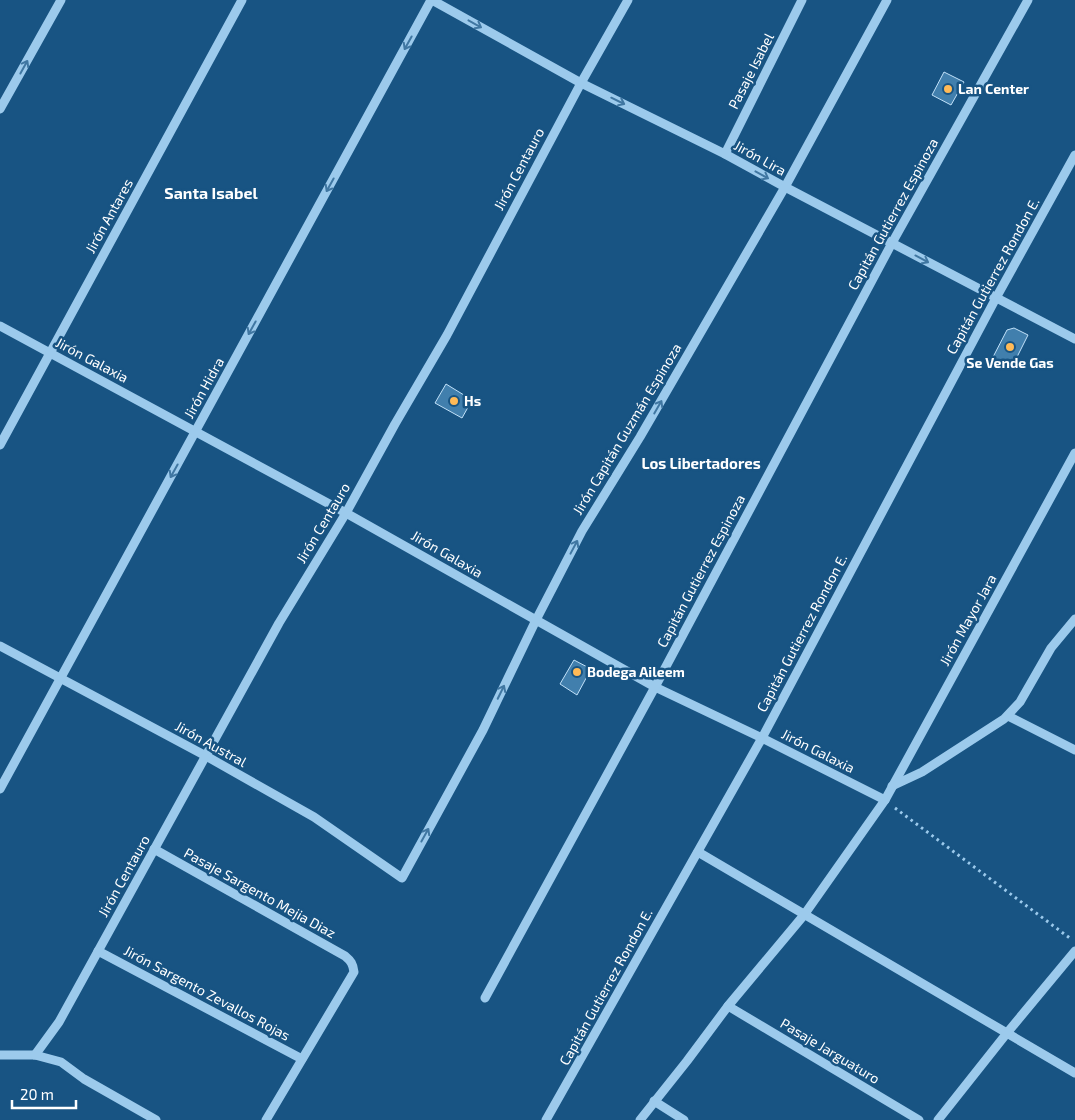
<svg xmlns="http://www.w3.org/2000/svg" width="1075" height="1120" font-family="'Exo 2',sans-serif">
<rect width="100%" height="100%" fill="#185483"/>
<g fill="#417fad" stroke="#c1e1f9">
<polygon points="944,72 964,82 951,105 932,95"/>
<polygon points="1014,328 1028,335 1011,369 992,359 1007,330"/>
<polygon points="446,384 472,400 462,418 435,403"/>
<polygon points="574,660 591,669 577,695 560,684"/>
</g>
<g fill="none" stroke-linecap="round" stroke-linejoin="round">
<polyline stroke="#9ccaec" stroke-width="3" stroke-dasharray="2.5 4" stroke-linecap="butt" points="895,808 1071,939"/>
<g stroke="#9ccaec" stroke-width="9">
<polyline points="432,0 581,83 725,154 785,187 1075,339"/>
<polyline points="0,109 61,0"/>
<polyline points="725,154 802,0"/>
<polyline points="0,326 346,513 655,687 762,738 885,800"/>
<polyline points="0,445 242,0"/>
<polyline points="0,646 206,756 314,817 402,878 483,730 536,620 582,531 640,437 785,187 887,0"/>
<polyline points="1008,716 1075,750"/>
<polyline points="892,786 922,772 1004,719 1020,702 1051,648 1075,619"/>
<polyline points="0,789 431,0"/>
<path d="M154 849 345 956C351 961 353 964 354 972L266 1120"/>
<polyline points="698,852 1075,1073"/>
<polyline points="98,951 302,1059"/>
<polyline points="485,998 655,687 892,243 1028,0"/>
<polyline points="728,1006 919,1120"/>
<polyline points="0,1055 35,1055 61,1062 84,1079 156,1120"/>
<polyline points="35,1055 59,1022 279,623 346,513 395,424 447,335 581,83 628,0"/>
<polyline points="654,1101 684,1120"/>
<polyline points="546,1120 762,738 996,298 1075,155"/>
<polyline points="640,1120 687,1061 728,1006 804,915 885,800 1075,453"/>
<polyline points="938,1120 1007,1033 1075,951"/>
</g>
</g>
<defs><path id="oneway-shaft" d="M-6 0H5M1.5-3L5.5 0L1.5 3" fill="none" stroke-width="1.6" stroke-linecap="round" stroke-linejoin="round" transform="scale(1.25)"/></defs>
<g stroke="#4077a2">
<use href="#oneway-shaft" transform="translate(475 24) rotate(29)"/>
<use href="#oneway-shaft" transform="translate(408 43) rotate(119)"/>
<use href="#oneway-shaft" transform="translate(24 67) rotate(-61)"/>
<use href="#oneway-shaft" transform="translate(618 101) rotate(26)"/>
<use href="#oneway-shaft" transform="translate(762 175) rotate(29)"/>
<use href="#oneway-shaft" transform="translate(330 185) rotate(119)"/>
<use href="#oneway-shaft" transform="translate(922 259) rotate(28)"/>
<use href="#oneway-shaft" transform="translate(252 328) rotate(119)"/>
<use href="#oneway-shaft" transform="translate(658 407) rotate(-60)"/>
<use href="#oneway-shaft" transform="translate(174 471) rotate(119)"/>
<use href="#oneway-shaft" transform="translate(574 547) rotate(-62)"/>
<use href="#oneway-shaft" transform="translate(501 692) rotate(-64)"/>
<use href="#oneway-shaft" transform="translate(425 835) rotate(-61)"/>
</g>
<g fill="#ffba57" stroke="#185483" stroke-width="2">
<circle cx="948" cy="89" r="5"/>
<circle cx="1010" cy="347" r="5"/>
<circle cx="454" cy="401" r="5"/>
<circle cx="577" cy="672" r="5"/>
</g>
<g text-anchor="middle" stroke-width="5" stroke-linejoin="round" paint-order="stroke">
<g font-size="14" fill="#fff" stroke="#185483">
<text transform="translate(751 71) rotate(-63)" y="5">Pasaje Isabel</text>
<text transform="translate(760 158) rotate(29)" y="5">Jirón Lira</text>
<text transform="translate(519 169) rotate(-62)" y="5">Jirón Centauro</text>
<text transform="translate(893 214) rotate(-61)" y="5">Capitán Gutierrez Espinoza</text>
<text transform="translate(109 216) rotate(-61)" y="5">Jirón Antares</text>
<text transform="translate(993 276) rotate(-61)" y="5">Capitán Gutierrez Rondon E.</text>
<text transform="translate(92 360) rotate(28)" y="5">Jirón Galaxia</text>
<text transform="translate(204 388) rotate(-61)" y="5">Jirón Hidra</text>
<text transform="translate(627 429) rotate(-59)" y="5">Jirón Capitán Guzmán Espinoza</text>
<text transform="translate(323 523) rotate(-59)" y="5">Jirón Centauro</text>
<text transform="translate(447 554) rotate(30)" y="5">Jirón Galaxia</text>
<text transform="translate(701 571) rotate(-62)" y="5">Capitán Gutierrez Espinoza</text>
<text transform="translate(968 620) rotate(-61)" y="5">Jirón Mayor Jara</text>
<text transform="translate(802 633) rotate(-62)" y="5">Capitán Gutierrez Rondon E.</text>
<text transform="translate(211 744) rotate(29)" y="5">Jirón Austral</text>
<text transform="translate(818 751) rotate(27)" y="5">Jirón Galaxia</text>
<text transform="translate(124 876) rotate(-61)" y="5">Jirón Centauro</text>
<text transform="translate(260 893) rotate(29)" y="5">Pasaje Sargento Mejia Diaz</text>
<text transform="translate(606 987) rotate(-61)" y="5">Capitán Gutierrez Rondon E.</text>
<text transform="translate(207 993) rotate(28)" y="5">Jirón Sargento Zevallos Rojas</text>
<text transform="translate(830 1051) rotate(31)" y="5">Pasaje Jarguaturo</text>
</g>
<g font-size="14" font-weight="bold" fill="#fff" stroke="#185483" text-anchor="start">
<text x="958" y="94">Lan Center</text>
<text x="1010" y="368" text-anchor="middle">Se Vende Gas</text>
<text x="464" y="406">Hs</text>
<text x="587" y="677">Bodega Aileem</text>
</g>
<g font-size="15" font-weight="bold" fill="#fff" stroke="#185483">
<text x="701" y="469">Los Libertadores</text>
</g>
<g font-size="16" font-weight="bold" fill="#fff" stroke="#185483">
<text x="211" y="199">Santa Isabel</text>
</g>
</g>
<path d="M12 1100v8h64v-8" fill="none" stroke="#ffffff" stroke-width="2.5"/>
<text x="20" y="1100" font-size="15" fill="#ffffff" stroke="#185483" stroke-width="4" paint-order="stroke">20 m</text>
</svg>
